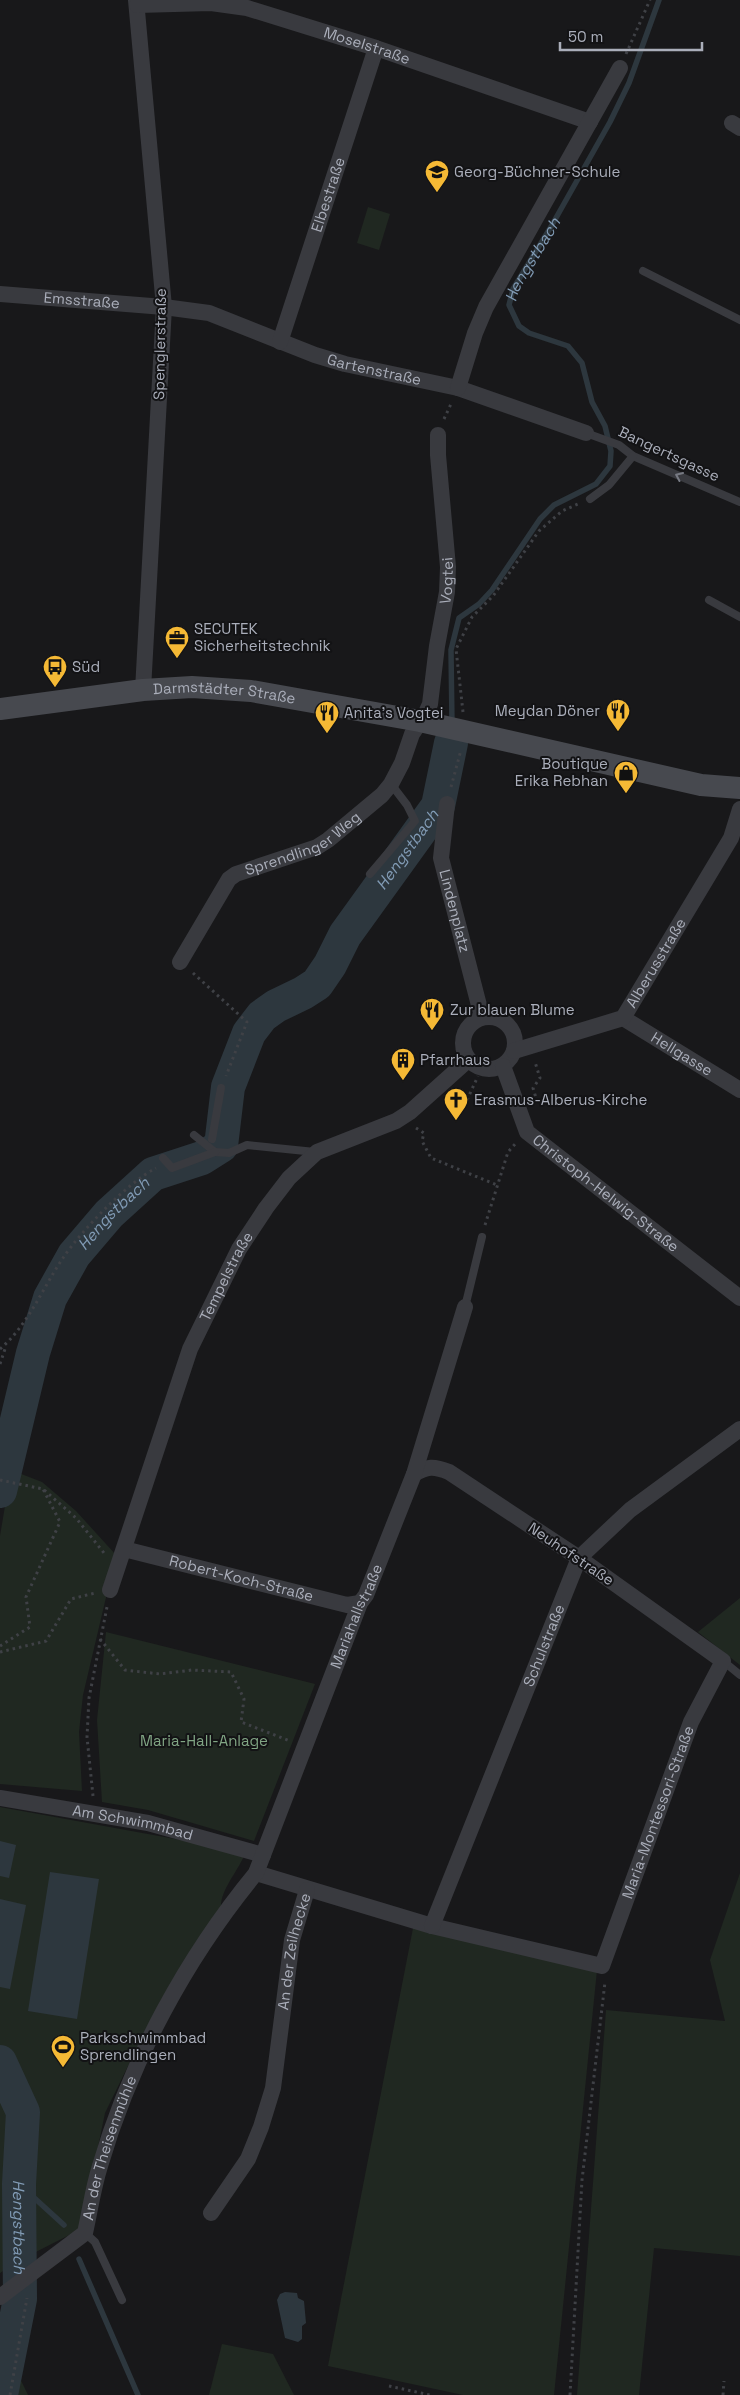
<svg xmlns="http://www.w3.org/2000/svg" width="740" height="2395" font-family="'Space Grotesk',sans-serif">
<rect width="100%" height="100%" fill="#18181a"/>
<g fill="#202821">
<polygon points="368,207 390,214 379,250 357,243"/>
<polygon points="11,1470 42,1482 76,1511 116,1555 83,1695 79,1732 82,1791 0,1784 0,1536"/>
<polygon points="740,1598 740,1665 698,1632"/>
<polygon points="106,1632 315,1684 254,1841 148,1810 102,1802 97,1720"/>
<path d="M0 1807 230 1849 244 1856C237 1872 221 1890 221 1906L149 2023 105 2113 81 2229 22 2259 0 2273Z"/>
<polygon points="740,1873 740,2256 654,2248 639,2395 577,2395 606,2010 725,2021 710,1960"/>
<polygon points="414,1923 597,1970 554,2395 463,2395 328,2366"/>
<polygon points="0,2337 28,2395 0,2395"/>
<polygon points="222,2344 273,2354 294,2395 209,2395"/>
</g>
<g fill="#2d373e">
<polygon points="0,1841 16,1845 9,1878 0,1876"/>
<polygon points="50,1872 99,1879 77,2019 28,2011"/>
<polygon points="0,1899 26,1905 10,1989 0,1987"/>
<polygon points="285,2292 297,2293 298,2298 304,2301 306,2323 302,2326 302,2339 298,2342 285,2338 277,2300 280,2294"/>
</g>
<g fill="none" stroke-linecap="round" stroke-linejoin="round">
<g stroke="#2d373e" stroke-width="5.5">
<path id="s1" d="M452 724 451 650 459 618 479 604 492 590 540 519 554 505 596 484 610 466 611 451 605 426 592 402 582 363 568 346 529 333 519 326 509 305 513 289 552 225 610 122 629 83 659 0"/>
<polyline points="19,2184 64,2225"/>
<polyline points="79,2259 138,2395"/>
</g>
<g stroke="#2d373e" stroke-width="34">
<path id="s2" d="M0 1491 33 1353 50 1298 74 1255 109 1214 153 1174 202 1158 221 1146 228 1087 249 1033 262 1016 276 1006 303 993 317 984 330 965 345 935 438 806 451 743"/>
<path id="s3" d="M0 2062 23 2112 19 2184 20 2299 1 2395"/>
</g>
<g stroke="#3f4146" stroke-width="3" stroke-dasharray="2.5 4" stroke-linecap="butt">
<polyline points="626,54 650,0"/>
<polyline points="444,419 451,404"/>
<polyline points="463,712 456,649 472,617 493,596 539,531 562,511 578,504"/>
<polyline points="451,787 461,750"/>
<polyline points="193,973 247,1022 226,1076"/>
<polyline points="467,1100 478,1076"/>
<polyline points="532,1100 536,1098 533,1088 540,1078 535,1062"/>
<polyline points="416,1128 424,1133 422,1141 431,1158 497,1185"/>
<polyline points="485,1225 508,1152 516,1143"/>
<path d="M0 1349C29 1324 42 1289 63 1258 81 1231 127 1183 156 1168"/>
<polyline points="0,1364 6,1346"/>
<polyline points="0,1480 43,1489 76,1518 104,1553"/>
<polyline points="100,1639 125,1670 160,1674 192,1670 231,1672 244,1699 241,1722 290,1741"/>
<polyline points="0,1646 30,1627 26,1597 60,1522 43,1489"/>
<polyline points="0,1652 46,1641 71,1599 95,1593"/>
<polyline points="93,1796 87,1737 89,1698 107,1607"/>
<polyline points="389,2386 430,2395"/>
<polyline points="10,2395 27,2298"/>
<polyline points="570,2395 582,2180 605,1982"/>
<polyline points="723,2395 724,2381"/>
</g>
<g stroke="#393a3f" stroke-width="8">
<polyline points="643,271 740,320"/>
<polyline points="586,433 619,445 633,456 740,502"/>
<polyline points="590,499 609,485 633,456"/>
<polyline points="709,600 740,617"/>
<polyline points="370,874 415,821 407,805 391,784"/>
<polyline points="194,1135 215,1152 229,1153 247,1145 315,1152"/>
<polyline points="212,1139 221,1088"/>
<polyline points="163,1158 172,1168 215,1152"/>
<polyline points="465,1307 482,1237"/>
<polyline points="723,1661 740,1675"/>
<polyline points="85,2233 95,2242 122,2300"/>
</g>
<g stroke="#393a3f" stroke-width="16">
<polyline points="136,0 164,307 143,690"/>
<path id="s4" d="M137 5 211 3 247 8 376 48 590 122"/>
<polyline points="732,123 740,128"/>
<path id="s5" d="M0 294 164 307 209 313 315 355 345 364 458 388 586 433"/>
<path id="s6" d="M280 342 376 48"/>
<polyline points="458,388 475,333 486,307 620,68"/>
<path id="s7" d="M447 804 441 858 482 1017"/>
<path id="s8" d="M180 962 229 879 236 874 317 847 328 840 382 795 391 784 402 763 412 734 425 715 430 704 437 646 447 592 448 567 438 455V435"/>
<circle cx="489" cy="1043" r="26"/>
<path id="s9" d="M623 1018 740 1090"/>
<path id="s10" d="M514 1051 623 1018 731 838 740 809"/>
<path id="s11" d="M503 1066 527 1132 740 1298"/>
<path id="s12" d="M124 1549 347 1605 360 1603"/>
<path id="s13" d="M110 1590 190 1349 239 1249 266 1208 289 1178 317 1152 396 1121 410 1112 468 1060"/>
<path id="s14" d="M0 1798 148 1823 263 1855"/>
<path id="s15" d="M256 1873 432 1926 602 1966 691 1722 723 1661 579 1558 449 1472C434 1466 427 1466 414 1474"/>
<path id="s16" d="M432 1926 579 1558 630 1510 740 1429"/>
<path id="s17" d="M211 2213 248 2159 261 2127 273 2088 292 1940 307 1890"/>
<path id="s18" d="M0 2297 85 2233C90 2211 93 2188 100 2166 131 2060 186 1958 256 1873L360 1603 366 1595 414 1474 465 1307"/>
</g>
<path stroke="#47494f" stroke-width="22" id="s19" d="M0 709 143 690 192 687 251 691 420 721 701 785 740 788"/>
</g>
<defs><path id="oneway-chevron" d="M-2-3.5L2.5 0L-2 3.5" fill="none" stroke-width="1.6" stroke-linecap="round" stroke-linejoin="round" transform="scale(1.25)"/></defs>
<use stroke="#777a83" href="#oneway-chevron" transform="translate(679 476) rotate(-156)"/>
<defs>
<symbol id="school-pin" viewBox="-11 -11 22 30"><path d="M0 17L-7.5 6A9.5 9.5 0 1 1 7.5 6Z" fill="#f5b935" stroke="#131315"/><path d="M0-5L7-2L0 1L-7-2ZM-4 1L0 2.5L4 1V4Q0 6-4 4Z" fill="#111"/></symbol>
<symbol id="office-pin" viewBox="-11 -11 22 30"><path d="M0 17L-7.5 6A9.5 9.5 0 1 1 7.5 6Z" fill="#f5b935" stroke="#131315"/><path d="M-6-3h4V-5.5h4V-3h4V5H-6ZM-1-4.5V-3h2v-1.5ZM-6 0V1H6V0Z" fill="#111"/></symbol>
<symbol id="bus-pin" viewBox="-11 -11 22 30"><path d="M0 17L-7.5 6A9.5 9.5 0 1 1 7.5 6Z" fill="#f5b935" stroke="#131315"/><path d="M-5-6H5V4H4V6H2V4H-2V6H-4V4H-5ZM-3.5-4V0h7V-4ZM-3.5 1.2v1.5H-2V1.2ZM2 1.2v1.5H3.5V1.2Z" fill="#111"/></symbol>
<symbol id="restaurant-pin" viewBox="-11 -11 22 30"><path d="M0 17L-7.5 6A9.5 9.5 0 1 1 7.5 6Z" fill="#f5b935" stroke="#131315"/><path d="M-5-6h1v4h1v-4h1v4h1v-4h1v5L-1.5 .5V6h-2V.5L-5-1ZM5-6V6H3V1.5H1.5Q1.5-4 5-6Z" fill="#111"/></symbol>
<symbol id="shop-pin" viewBox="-11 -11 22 30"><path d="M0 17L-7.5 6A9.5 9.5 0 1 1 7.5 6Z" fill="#f5b935" stroke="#131315"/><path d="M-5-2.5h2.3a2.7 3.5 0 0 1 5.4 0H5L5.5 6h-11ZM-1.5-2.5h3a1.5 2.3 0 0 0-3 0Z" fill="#111"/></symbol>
<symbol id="building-pin" viewBox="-11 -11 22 30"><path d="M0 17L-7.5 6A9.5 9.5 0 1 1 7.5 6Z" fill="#f5b935" stroke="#131315"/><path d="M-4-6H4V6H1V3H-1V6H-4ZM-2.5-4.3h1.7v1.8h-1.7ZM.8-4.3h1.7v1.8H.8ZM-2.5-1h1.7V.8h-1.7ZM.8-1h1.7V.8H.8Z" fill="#111"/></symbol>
<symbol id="church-pin" viewBox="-11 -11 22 30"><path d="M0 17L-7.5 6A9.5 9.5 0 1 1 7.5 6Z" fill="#f5b935" stroke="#131315"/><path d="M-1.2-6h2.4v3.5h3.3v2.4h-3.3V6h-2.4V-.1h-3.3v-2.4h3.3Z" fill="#111"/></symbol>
<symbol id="stadium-pin" viewBox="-11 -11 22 30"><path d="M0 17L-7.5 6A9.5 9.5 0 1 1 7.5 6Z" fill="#f5b935" stroke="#131315"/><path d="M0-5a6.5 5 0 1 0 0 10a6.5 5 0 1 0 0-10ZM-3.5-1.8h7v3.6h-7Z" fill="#111"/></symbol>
</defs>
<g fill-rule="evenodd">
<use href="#school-pin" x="423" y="158" width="28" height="38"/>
<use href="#office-pin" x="163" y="624" width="28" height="38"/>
<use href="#bus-pin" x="41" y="653" width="28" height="38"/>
<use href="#restaurant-pin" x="604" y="697" width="28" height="38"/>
<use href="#restaurant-pin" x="313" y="699" width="28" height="38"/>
<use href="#shop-pin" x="612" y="759" width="28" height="38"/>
<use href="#restaurant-pin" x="418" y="996" width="28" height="38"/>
<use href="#building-pin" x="389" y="1046" width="28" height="38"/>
<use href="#church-pin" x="442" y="1086" width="28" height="38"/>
<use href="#stadium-pin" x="49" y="2033" width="28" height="38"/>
</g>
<g text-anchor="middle" stroke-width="4" stroke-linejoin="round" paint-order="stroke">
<g font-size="15" fill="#aaaeba" stroke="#131315">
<text dy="5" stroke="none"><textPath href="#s4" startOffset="236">Moselstraße</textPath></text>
<text dy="5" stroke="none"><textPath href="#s6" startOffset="155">Elbestraße</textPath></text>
<text dy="5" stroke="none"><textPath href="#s5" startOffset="82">Emsstraße</textPath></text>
<text transform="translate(160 344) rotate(-89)" y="5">Spenglerstraße</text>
<text dy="5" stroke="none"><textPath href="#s5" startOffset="385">Gartenstraße</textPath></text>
<text transform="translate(669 454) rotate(25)" y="5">Bangertsgasse</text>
<text dy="5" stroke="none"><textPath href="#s8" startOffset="502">Vogtei</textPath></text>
<text dy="5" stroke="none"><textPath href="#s19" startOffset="226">Darmstädter Straße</textPath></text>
<text dy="5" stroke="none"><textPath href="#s8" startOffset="179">Sprendlinger Weg</textPath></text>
<text dy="5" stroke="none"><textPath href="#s7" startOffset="109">Lindenplatz</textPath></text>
<text dy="5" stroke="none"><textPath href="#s10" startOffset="178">Alberusstraße</textPath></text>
<text dy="5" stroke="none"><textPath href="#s9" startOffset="69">Hellgasse</textPath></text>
<text dy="5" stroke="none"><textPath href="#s11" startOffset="170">Christoph-Helwig-Straße</textPath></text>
<text dy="5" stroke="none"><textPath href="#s13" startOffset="335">Tempelstraße</textPath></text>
<text transform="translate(571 1554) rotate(34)" y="5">Neuhofstraße</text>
<text dy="5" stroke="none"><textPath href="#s12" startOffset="121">Robert-Koch-Straße</textPath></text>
<text dy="5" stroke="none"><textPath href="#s18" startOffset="785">Mariahallstraße</textPath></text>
<text dy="5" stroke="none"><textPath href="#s16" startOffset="302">Schulstraße</textPath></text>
<text dy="5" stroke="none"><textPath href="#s15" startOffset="522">Maria-Montessori-Straße</textPath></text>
<text dy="5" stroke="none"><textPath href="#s14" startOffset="135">Am Schwimmbad</textPath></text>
<text dy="5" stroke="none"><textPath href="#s17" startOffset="279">An der Zeilhecke</textPath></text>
<text dy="5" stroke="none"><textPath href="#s18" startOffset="195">An der Theisenmühle</textPath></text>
</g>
<g font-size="15" fill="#aaaeba" stroke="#131315" text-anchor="start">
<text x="454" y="177">Georg-Büchner-Schule</text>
<text x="194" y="634">SECUTEK<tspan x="194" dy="17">Sicherheitstechnik</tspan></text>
<text x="72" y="672">Süd</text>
<text x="600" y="716" text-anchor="end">Meydan Döner</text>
<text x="344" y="718">Anita's Vogtei</text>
<text x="608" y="769" text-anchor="end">Boutique<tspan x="608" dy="17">Erika Rebhan</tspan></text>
<text x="450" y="1015">Zur blauen Blume</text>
<text x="420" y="1065">Pfarrhaus</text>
<text x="474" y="1105">Erasmus-Alberus-Kirche</text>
<text x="80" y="2043">Parkschwimmbad<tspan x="80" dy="17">Sprendlingen</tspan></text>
</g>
<g font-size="15" fill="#81a584" stroke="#131315">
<text x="204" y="1746">Maria-Hall-Anlage</text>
</g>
<g font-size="16" font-style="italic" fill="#819bb5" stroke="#131315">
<text dy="6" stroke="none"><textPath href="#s1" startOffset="584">Hengstbach</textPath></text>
<text dy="6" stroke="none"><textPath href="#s2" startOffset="801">Hengstbach</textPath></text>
<text dy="6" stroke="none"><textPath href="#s2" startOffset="306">Hengstbach</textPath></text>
<text dy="6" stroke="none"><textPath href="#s3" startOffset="170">Hengstbach</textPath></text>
</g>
</g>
<path d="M560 42v8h142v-8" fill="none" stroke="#aaaeba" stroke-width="2.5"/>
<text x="568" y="42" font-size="15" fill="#aaaeba" stroke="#131315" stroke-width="4" paint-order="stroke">50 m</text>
</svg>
